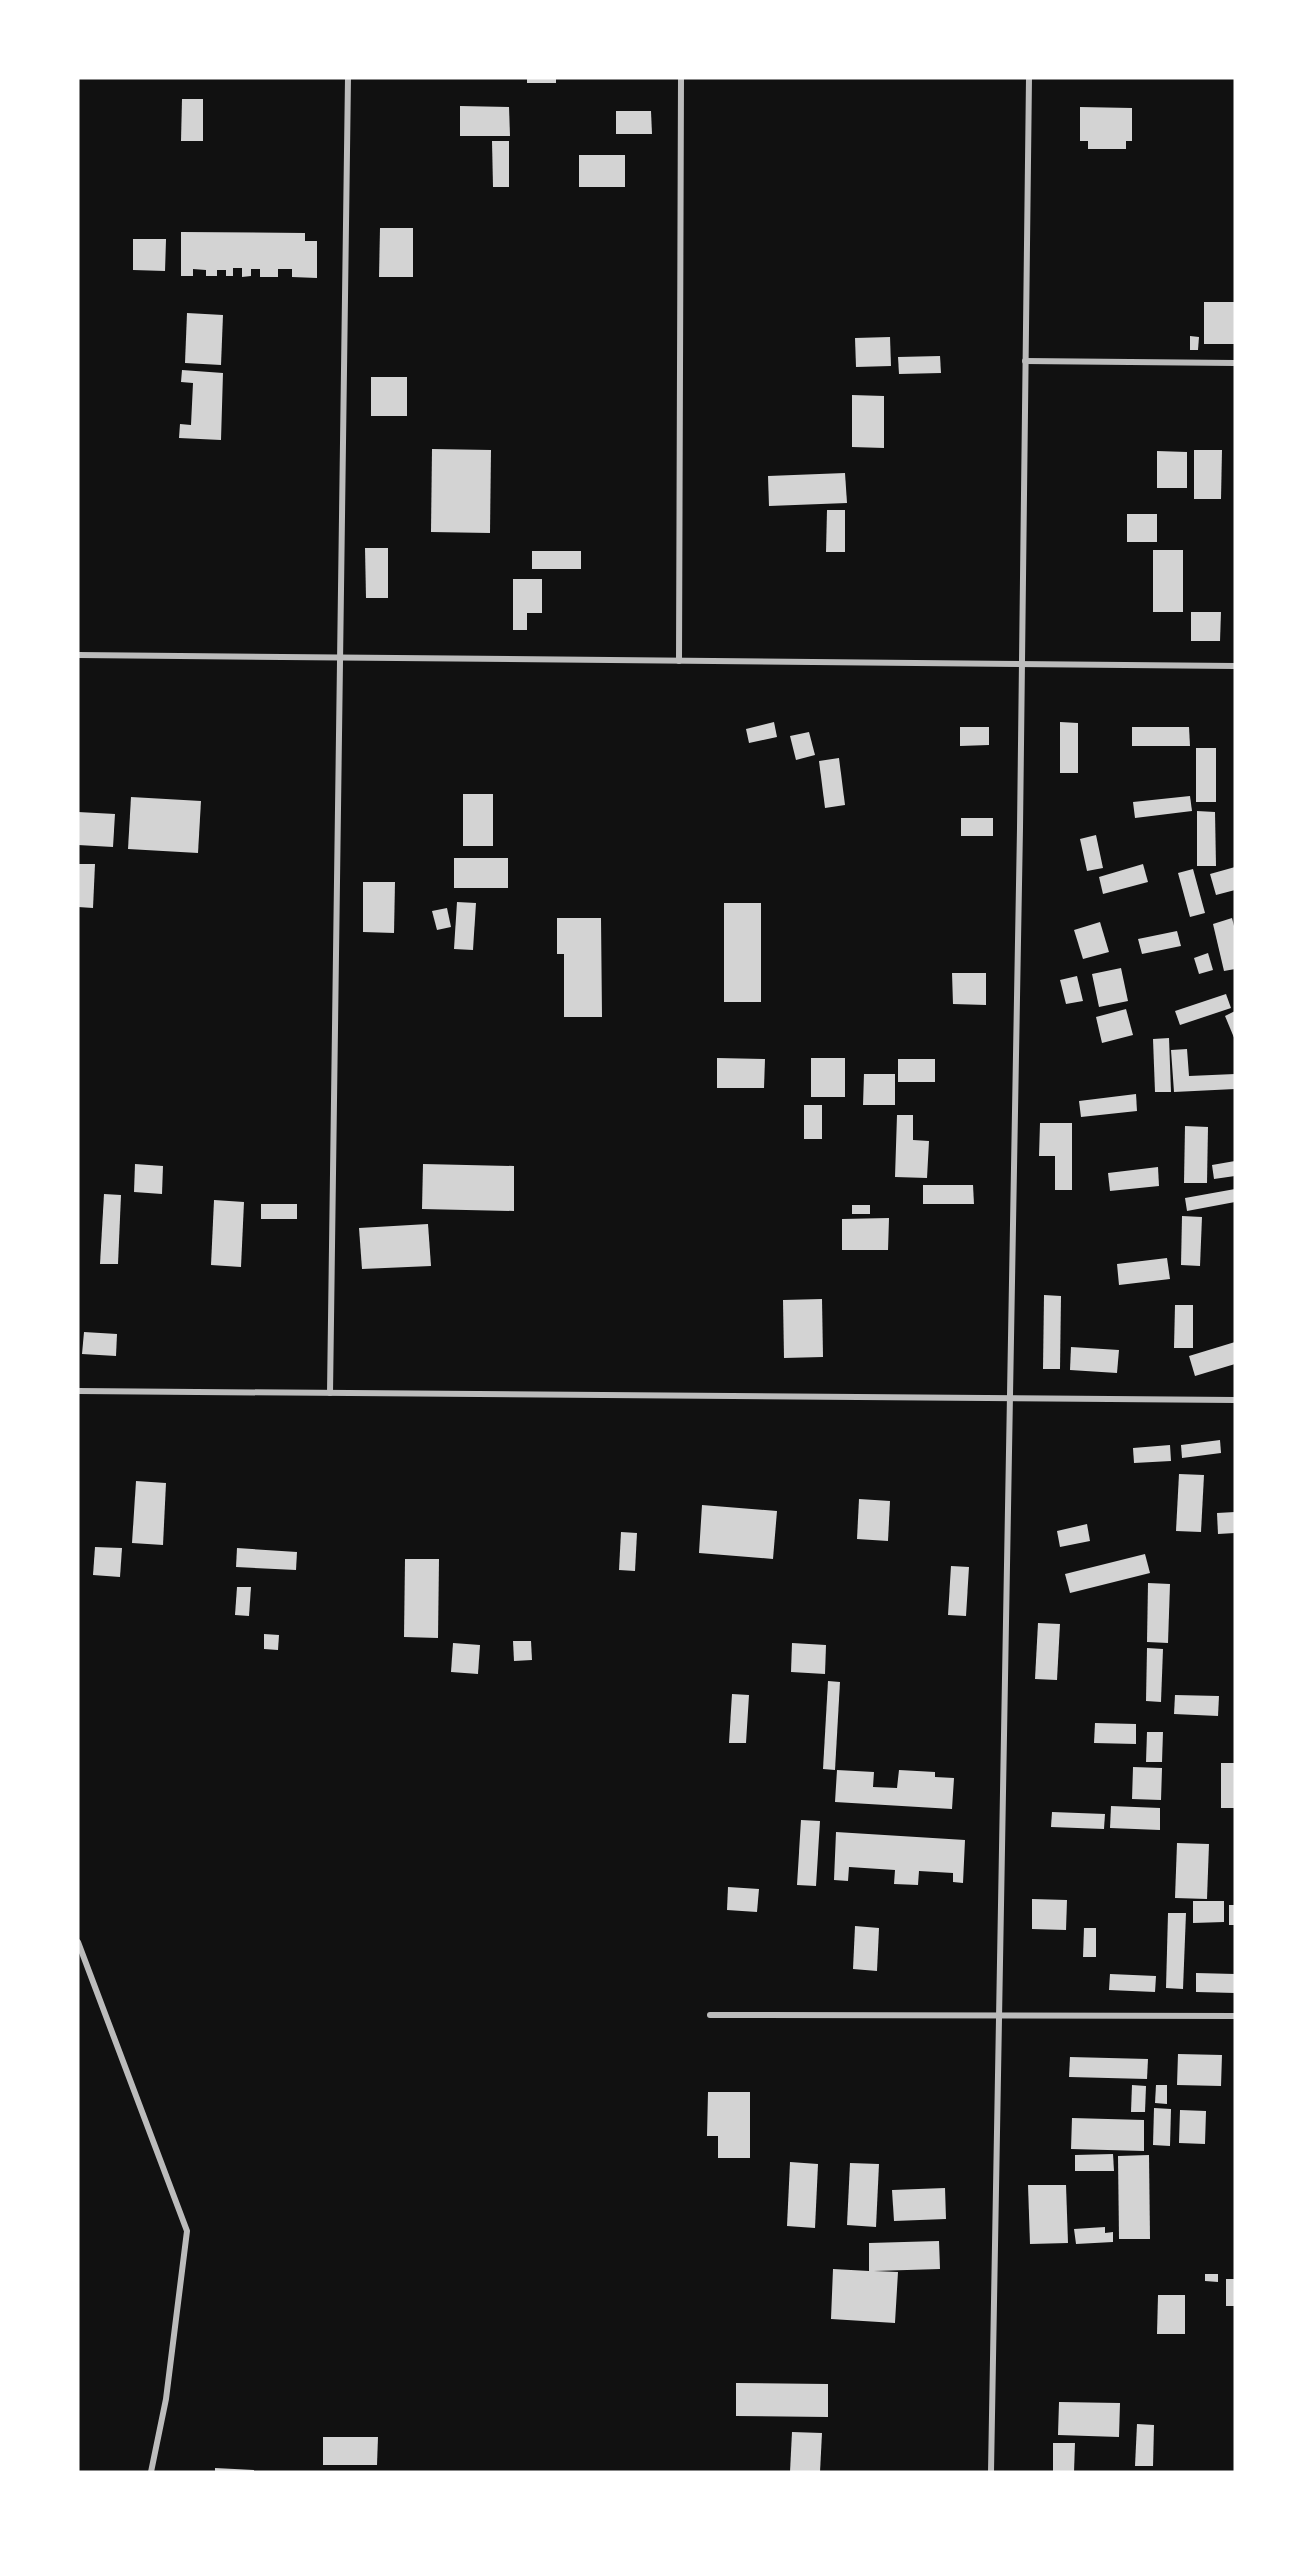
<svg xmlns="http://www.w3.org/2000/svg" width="1313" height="2550" font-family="Inter,sans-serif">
<rect width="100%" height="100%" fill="#111"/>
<g fill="#d3d3d3">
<rect x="527" y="78" width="29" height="5"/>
<polygon points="182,99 203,99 203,141 181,141"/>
<polygon points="460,106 509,107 510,136 460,136"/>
<polygon points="1080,107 1132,108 1132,141 1126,141 1126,149 1088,149 1088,141 1080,141"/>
<polygon points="616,111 651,111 652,134 616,134"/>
<polygon points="492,141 509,141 509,187 493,187"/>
<rect x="579" y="155" width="46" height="32"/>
<polygon points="380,228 413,228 413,277 379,277"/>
<polygon points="181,232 305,233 305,241 317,241 317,278 292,277 292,269 278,269 278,277 260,277 260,269 251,269 251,276 242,277 242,268 233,268 233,276 226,276 226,270 217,270 217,276 206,276 206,270 193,269 193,276 181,276"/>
<polygon points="133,239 166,239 165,271 133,270"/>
<rect x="1204" y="302" width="31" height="42"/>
<polygon points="187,313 223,315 221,365 185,363"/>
<polygon points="1190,336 1199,337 1198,350 1190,350"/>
<polygon points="890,337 891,366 856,367 855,338"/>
<polygon points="940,356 941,373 899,374 898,357"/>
<polygon points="182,370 223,373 221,440 179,438 180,424 191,425 193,383 181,382"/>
<rect x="371" y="377" width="36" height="39"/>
<polygon points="852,395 884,396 884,448 852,447"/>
<polygon points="432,449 491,450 490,533 431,532"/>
<polygon points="1194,450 1222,450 1221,499 1194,499"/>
<polygon points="1157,451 1187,452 1187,488 1157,488"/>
<polygon points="845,473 847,503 769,506 768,476"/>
<polygon points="827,510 845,510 845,552 826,552"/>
<rect x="1127" y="514" width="30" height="28"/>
<polygon points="365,548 388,548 388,598 366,598"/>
<rect x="1153" y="550" width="30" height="62"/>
<rect x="532" y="551" width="49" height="18"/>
<polygon points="513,579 542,579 542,613 527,613 527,630 513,630"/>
<polygon points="1191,612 1221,612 1220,641 1191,641"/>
<polygon points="774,722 777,737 749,743 746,729"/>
<polygon points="1060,722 1078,723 1078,773 1060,773"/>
<polygon points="960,727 989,727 989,745 960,746"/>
<polygon points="1132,727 1189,727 1190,746 1132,746"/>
<polygon points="809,732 815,755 796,760 790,736"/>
<rect x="1196" y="748" width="20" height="54"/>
<polygon points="839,758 845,805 825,808 819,761"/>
<rect x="463" y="794" width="30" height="52"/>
<polygon points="1190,796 1192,811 1135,818 1133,802"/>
<polygon points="131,797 201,801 198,853 128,849"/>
<polygon points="1197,811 1215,812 1216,866 1197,866"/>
<polygon points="78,812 115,814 113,847 78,845"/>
<rect x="961" y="818" width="32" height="18"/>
<polygon points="1096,835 1103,868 1087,871 1080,839"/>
<rect x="454" y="858" width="54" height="30"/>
<polygon points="78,864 95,864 93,908 78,907"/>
<polygon points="1143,864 1148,882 1103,894 1099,877"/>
<polygon points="1235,867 1235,890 1216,895 1210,874"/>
<polygon points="1193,869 1205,913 1190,917 1178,873"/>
<polygon points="363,882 395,882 394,933 363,932"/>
<polygon points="457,902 476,903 473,950 454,949"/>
<rect x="724" y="903" width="37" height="99"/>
<polygon points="447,908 451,927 437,930 432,911"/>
<polygon points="557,918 601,918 602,1017 564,1017 564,954 557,954"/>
<polygon points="1232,918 1235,930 1235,969 1224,971 1213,924"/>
<polygon points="1100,922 1109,952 1083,959 1074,930"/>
<polygon points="1177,931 1181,946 1142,954 1138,939"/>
<polygon points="1208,953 1213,970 1199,974 1194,958"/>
<polygon points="1121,968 1128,1001 1099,1007 1092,974"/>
<polygon points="952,973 986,973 986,1005 953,1004"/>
<polygon points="1077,976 1083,1001 1066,1004 1060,980"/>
<polygon points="1226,994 1231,1008 1180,1025 1175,1011"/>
<polygon points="1126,1009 1133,1035 1102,1043 1096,1017"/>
<polygon points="1235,1011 1235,1040 1225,1016"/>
<polygon points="1169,1038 1171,1092 1155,1092 1153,1039"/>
<polygon points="1187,1049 1189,1076 1235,1074 1235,1089 1174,1092 1171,1050"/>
<polygon points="717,1058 765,1059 764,1088 717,1088"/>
<rect x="811" y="1058" width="34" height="39"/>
<rect x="898" y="1059" width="37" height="23"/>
<polygon points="864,1074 895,1074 895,1105 863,1105"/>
<polygon points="1136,1094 1137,1111 1081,1117 1079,1101"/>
<rect x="804" y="1105" width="18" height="34"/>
<polygon points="897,1115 913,1115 913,1140 929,1141 927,1178 895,1177"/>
<polygon points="1040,1123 1072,1123 1072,1190 1055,1190 1055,1156 1039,1156"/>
<polygon points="1185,1126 1208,1127 1207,1183 1184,1183"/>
<polygon points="1235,1161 1235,1176 1214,1179 1212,1165"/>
<polygon points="135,1164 163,1166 162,1194 134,1192"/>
<polygon points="423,1164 514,1166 514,1211 422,1209"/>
<polygon points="1158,1167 1159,1186 1110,1191 1108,1173"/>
<polygon points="923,1185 973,1185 974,1204 923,1204"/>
<polygon points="1235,1189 1235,1202 1187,1211 1185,1198"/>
<polygon points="104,1194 121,1195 118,1264 100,1264"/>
<polygon points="214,1200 244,1202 241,1267 211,1265"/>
<rect x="261" y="1204" width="36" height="15"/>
<rect x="852" y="1205" width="18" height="9"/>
<polygon points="1182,1216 1202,1217 1200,1266 1181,1265"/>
<polygon points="889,1218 888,1250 842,1250 842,1219"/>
<polygon points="428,1224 431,1266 362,1269 359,1228"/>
<polygon points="1167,1258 1170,1279 1119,1285 1117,1264"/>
<polygon points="1044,1295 1061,1296 1060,1369 1043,1369"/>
<polygon points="822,1299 823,1357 784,1358 783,1300"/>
<polygon points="1175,1305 1193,1305 1193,1348 1174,1348"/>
<polygon points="84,1332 117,1334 116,1356 82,1354"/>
<polygon points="1235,1342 1235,1364 1195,1376 1189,1356"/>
<polygon points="1071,1347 1119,1350 1117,1373 1070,1370"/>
<polygon points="1220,1440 1221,1453 1182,1458 1181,1445"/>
<polygon points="1170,1445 1171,1461 1134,1463 1133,1448"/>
<polygon points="1179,1474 1204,1475 1201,1532 1176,1531"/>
<polygon points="136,1481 166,1483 163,1545 132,1543"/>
<polygon points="859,1499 890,1501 888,1541 857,1539"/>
<polygon points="702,1505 777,1511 773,1559 699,1553"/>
<polygon points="1235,1512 1235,1533 1218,1534 1217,1513"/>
<polygon points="1087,1524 1090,1541 1060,1547 1057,1531"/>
<polygon points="621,1532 637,1533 635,1571 619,1570"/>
<polygon points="95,1547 122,1548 120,1577 93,1575"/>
<polygon points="237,1548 297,1552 296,1570 236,1567"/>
<polygon points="1145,1554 1150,1573 1070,1593 1065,1574"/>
<polygon points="405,1559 439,1559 438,1638 404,1637"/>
<polygon points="951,1566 969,1567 966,1616 948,1615"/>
<polygon points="1148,1583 1170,1584 1168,1643 1147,1642"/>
<polygon points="237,1587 251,1587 249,1616 235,1615"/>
<polygon points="1038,1623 1060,1624 1057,1680 1035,1679"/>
<polygon points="264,1634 279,1635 278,1650 264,1649"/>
<polygon points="513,1641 531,1641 532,1660 514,1661"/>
<polygon points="453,1643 480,1645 478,1674 451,1672"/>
<polygon points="792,1643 826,1645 825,1674 791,1672"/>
<polygon points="1147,1648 1163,1649 1161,1702 1146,1701"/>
<polygon points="828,1681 840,1682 835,1770 823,1769"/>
<polygon points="732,1694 749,1695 746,1743 729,1743"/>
<polygon points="1175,1695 1219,1696 1218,1716 1174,1714"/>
<polygon points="1095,1723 1136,1724 1136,1744 1094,1743"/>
<polygon points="1147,1732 1163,1732 1162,1762 1146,1762"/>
<rect x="1221" y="1763" width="14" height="45"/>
<polygon points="1133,1767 1162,1768 1161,1800 1132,1799"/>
<polygon points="837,1770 874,1772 873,1787 897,1788 899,1770 935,1772 935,1777 954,1778 952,1809 835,1802"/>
<polygon points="1111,1806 1160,1808 1160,1830 1110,1828"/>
<polygon points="1052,1812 1105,1814 1104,1829 1051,1827"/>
<polygon points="801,1820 820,1821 816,1886 797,1885"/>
<polygon points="836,1832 965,1840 963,1883 953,1882 953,1873 919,1871 918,1885 894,1884 895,1870 849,1867 848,1881 834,1880"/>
<polygon points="1177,1843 1209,1844 1207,1899 1175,1898"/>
<polygon points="728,1887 759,1889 757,1912 727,1910"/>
<polygon points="1032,1899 1067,1900 1066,1930 1032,1929"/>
<polygon points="1193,1901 1224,1901 1224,1922 1193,1923"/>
<rect x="1229" y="1905" width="6" height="20"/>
<polygon points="1168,1913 1186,1913 1183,1989 1166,1988"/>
<polygon points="855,1926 879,1928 877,1971 853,1969"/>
<polygon points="1084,1928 1096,1928 1096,1957 1083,1957"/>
<polygon points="1196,1973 1235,1974 1235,1993 1196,1992"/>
<polygon points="1110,1974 1156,1976 1155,1992 1109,1990"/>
<polygon points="1178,2054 1222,2055 1221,2086 1177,2085"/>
<polygon points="1070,2057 1148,2059 1147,2079 1069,2077"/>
<polygon points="1132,2085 1146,2086 1145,2112 1131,2112"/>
<polygon points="1156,2085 1167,2085 1167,2104 1155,2103"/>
<polygon points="708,2092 750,2092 750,2158 718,2158 718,2136 707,2136"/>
<polygon points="1154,2108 1171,2109 1170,2146 1153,2145"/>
<polygon points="1180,2110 1206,2111 1205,2144 1179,2143"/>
<polygon points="1072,2118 1144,2120 1144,2151 1071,2149"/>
<polygon points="1113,2154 1114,2171 1075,2171 1075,2155"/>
<polygon points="1149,2155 1150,2239 1119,2239 1118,2156"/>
<polygon points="790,2162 818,2164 815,2228 787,2226"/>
<polygon points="850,2163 879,2164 876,2227 847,2225"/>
<polygon points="1028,2185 1066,2185 1068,2243 1030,2244"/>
<polygon points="945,2188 946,2219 894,2221 892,2190"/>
<polygon points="1105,2227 1105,2233 1113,2232 1113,2242 1076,2244 1074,2229"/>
<polygon points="939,2241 940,2269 874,2271 898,2272 895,2323 831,2319 833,2269 869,2271 869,2243"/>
<polygon points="1205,2274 1218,2274 1218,2282 1205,2281"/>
<rect x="1226" y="2279" width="9" height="27"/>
<polygon points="1158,2295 1185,2295 1185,2334 1157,2334"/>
<polygon points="736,2383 828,2384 828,2417 736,2416"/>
<polygon points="1059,2402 1120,2403 1119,2437 1058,2435"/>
<polygon points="1137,2424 1154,2425 1153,2466 1135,2466"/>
<polygon points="792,2432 822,2433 820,2472 790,2472"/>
<polygon points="323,2437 378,2437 377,2465 323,2465"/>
<polygon points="1053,2443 1075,2443 1074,2472 1053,2472"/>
<polygon points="215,2468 254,2470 254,2472 215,2472"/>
</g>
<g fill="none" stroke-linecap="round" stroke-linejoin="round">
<g stroke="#bcbcbc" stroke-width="6">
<polyline points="1025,361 1235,363"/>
<polyline points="78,655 1235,666"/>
<polyline points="679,661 681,78"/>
<polyline points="78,1391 1235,1400"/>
<polyline points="330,1393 348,78"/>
<polyline points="78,1942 187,2231 166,2399 151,2472"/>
<polyline points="710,2015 1235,2016"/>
<polyline points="991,2472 1020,828 1029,78"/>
</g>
</g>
<rect width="1313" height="2550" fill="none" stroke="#ffffff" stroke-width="159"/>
</svg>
